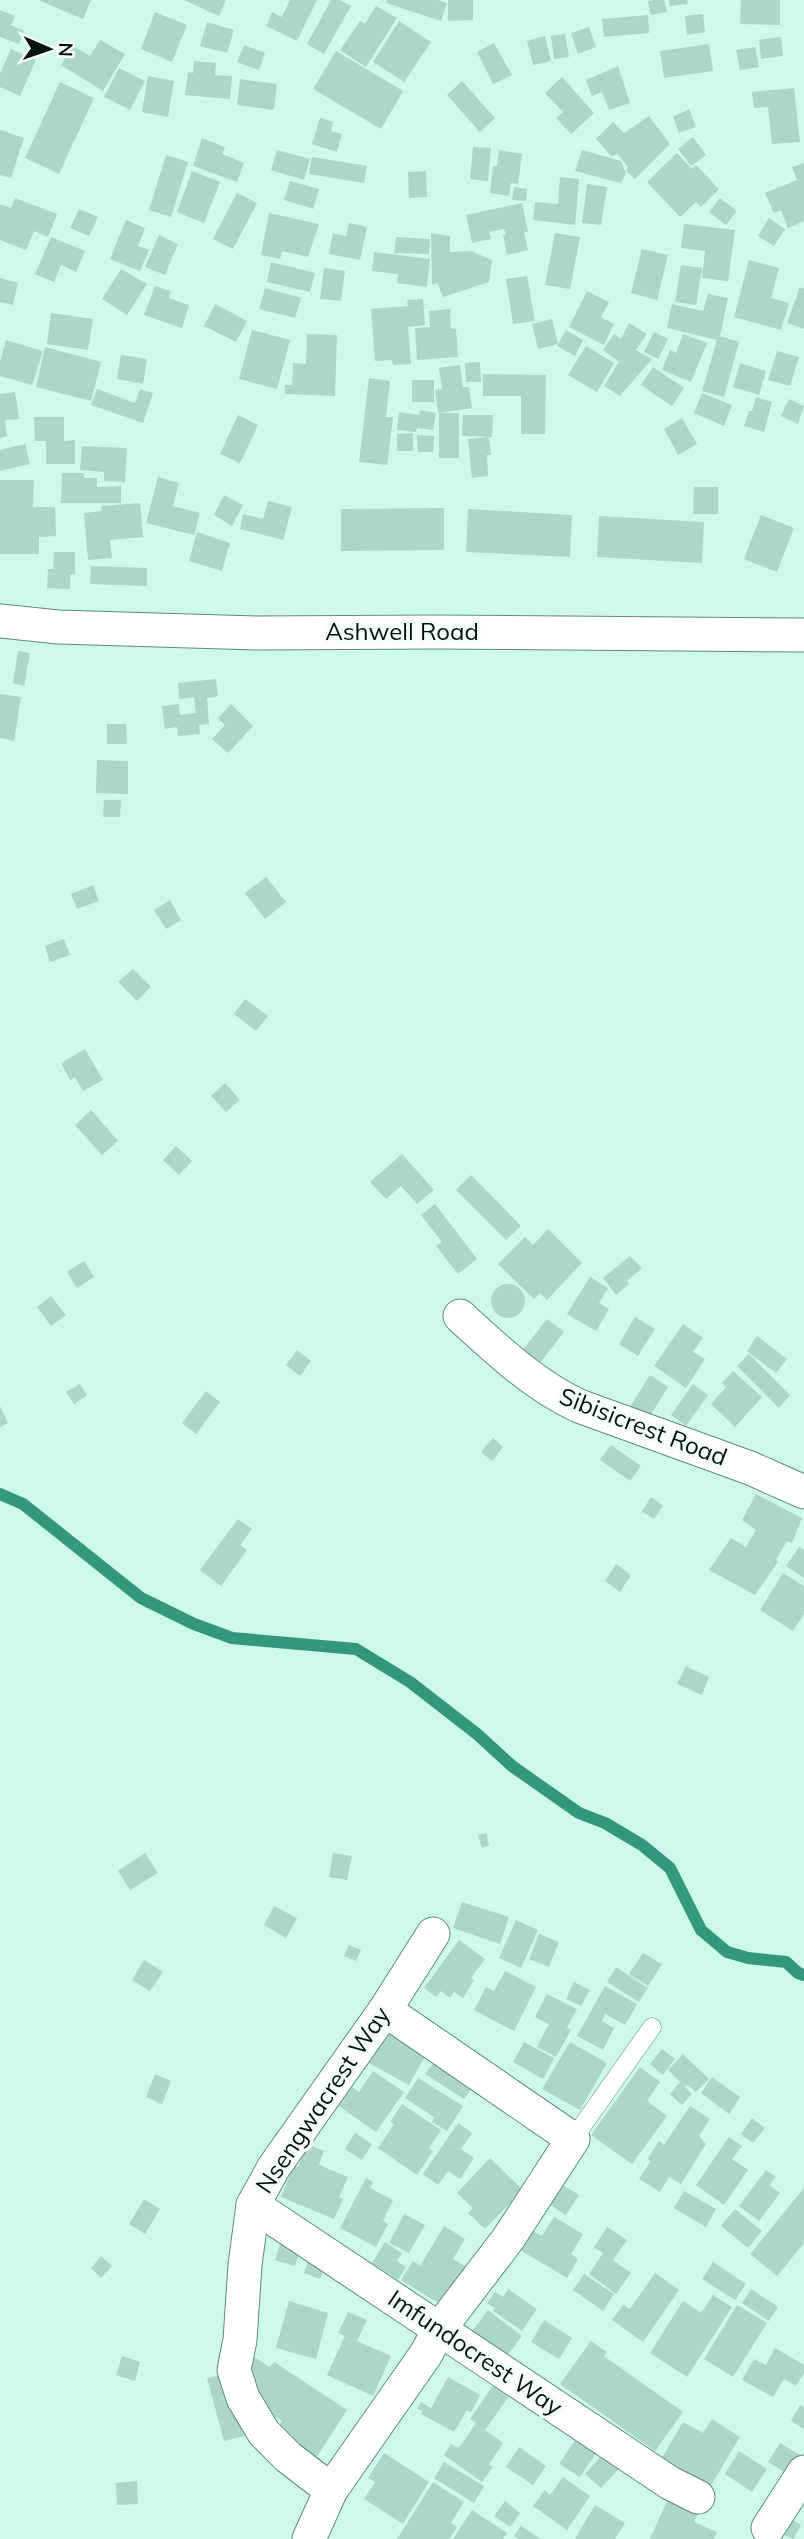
<svg xmlns="http://www.w3.org/2000/svg" width="804" height="2539" font-family="Mulish,sans-serif">
<rect width="100%" height="100%" fill="#cdf9ea"/>
<g fill="none" stroke-linecap="round" stroke-linejoin="round">
<polyline stroke="#33977d" stroke-width="12" points="0,1494 23,1504 141,1598 194,1624 232,1638 356,1649 410,1682 477,1734 512,1766 579,1813 605,1823 642,1845 670,1868 701,1930 727,1952 748,1958 786,1962 798,1973 804,1975"/>
</g>
<g fill="#abd6c8">
<polygon points="38,0 91,0 83,19"/>
<polygon points="184,0 226,0 219,16"/>
<polygon points="290,0 317,0 297,41 266,26 272,12 282,17"/>
<polygon points="331,0 339,0 351,6 324,54 307,44"/>
<polygon points="387,0 438,0 447,3 441,21 386,3"/>
<polygon points="448,0 473,0 473,20 448,21"/>
<polygon points="654,0 664,0 667,12 651,15 648,1"/>
<polygon points="669,0 687,0 688,4 669,6"/>
<polygon points="741,0 780,0 780,25 740,24"/>
<polygon points="376,6 397,18 366,67 340,50 360,21 365,24"/>
<polygon points="0,10 15,16 11,25 24,31 19,44 0,37"/>
<polygon points="155,12 187,25 172,62 141,49"/>
<polygon points="703,14 705,32 687,35 685,16"/>
<polygon points="648,15 649,33 604,37 602,19"/>
<polygon points="399,21 431,42 404,82 373,62"/>
<polygon points="207,22 234,30 227,53 200,46"/>
<polygon points="589,27 596,47 578,54 571,33"/>
<polygon points="565,34 569,57 554,59 551,36"/>
<polygon points="545,36 551,61 533,65 527,41"/>
<polygon points="781,37 783,56 761,59 759,40"/>
<polygon points="100,40 125,54 103,91 61,65 73,46 90,56"/>
<polygon points="494,43 512,75 493,84 477,52"/>
<polygon points="709,44 713,71 664,78 660,51"/>
<polygon points="244,45 265,53 259,70 237,62"/>
<polygon points="755,47 759,67 740,70 736,50"/>
<polygon points="11,49 36,60 20,96 0,87 0,74"/>
<polygon points="336,51 403,91 381,129 313,89"/>
<polygon points="194,61 216,63 215,75 232,76 230,99 185,95 188,72 193,73"/>
<polygon points="618,66 630,103 609,110 602,92 592,96 586,80"/>
<polygon points="119,68 145,81 130,110 104,97"/>
<polygon points="148,76 174,81 168,117 142,112"/>
<polygon points="562,77 594,113 571,134 556,118 563,112 545,93"/>
<polygon points="240,79 277,84 274,110 237,105"/>
<polygon points="462,81 495,118 480,132 447,95"/>
<polygon points="60,82 94,98 59,174 25,158"/>
<polygon points="794,88 800,142 772,144 768,107 754,108 752,92"/>
<polygon points="689,109 696,127 679,133 673,117"/>
<polygon points="649,116 670,144 635,179 626,171 628,167 617,153 612,157 596,139 613,122 624,133"/>
<polygon points="320,118 333,122 331,131 342,134 337,152 312,144"/>
<polygon points="0,130 24,138 11,178 0,175"/>
<polygon points="693,137 706,155 691,166 678,149"/>
<polygon points="202,138 225,147 222,154 244,163 237,182 193,166"/>
<polygon points="473,147 491,148 488,181 470,179"/>
<polygon points="277,150 310,159 304,180 271,170"/>
<polygon points="499,150 522,154 518,184 511,183 509,196 490,193 493,166 497,166"/>
<polygon points="582,150 621,161 626,173 621,183 575,171"/>
<polygon points="677,153 692,169 696,165 719,189 701,207 696,202 680,217 647,182"/>
<polygon points="166,155 188,162 171,217 149,210"/>
<polygon points="312,157 367,166 364,183 309,174"/>
<polygon points="804,163 804,221 788,228 781,210 774,213 765,193 797,180 792,167"/>
<polygon points="192,171 220,182 204,223 177,212"/>
<polygon points="426,171 427,197 409,198 408,172"/>
<polygon points="560,177 579,179 575,225 533,220 535,202 558,204"/>
<polygon points="290,181 319,189 313,209 284,200"/>
<polygon points="587,184 607,187 601,225 582,223"/>
<polygon points="514,187 527,189 526,201 512,200"/>
<polygon points="237,193 257,203 233,249 213,239"/>
<polygon points="15,198 57,214 48,237 34,231 26,250 0,240 0,204 11,208"/>
<polygon points="720,198 737,211 726,225 709,212"/>
<polygon points="522,203 528,232 524,232 528,250 507,255 503,235 506,235 504,229 489,232 491,239 472,243 466,215"/>
<polygon points="79,209 98,217 89,236 70,228"/>
<polygon points="269,213 319,224 308,257 282,251 280,259 261,255"/>
<polygon points="769,218 785,229 774,246 758,236"/>
<polygon points="126,220 145,228 138,246 149,250 140,271 110,259"/>
<polygon points="349,223 367,227 360,260 329,254 333,233 346,236"/>
<polygon points="684,224 735,230 728,281 702,278 705,251 681,248"/>
<polygon points="431,233 450,236 450,252 471,251 492,260 489,282 443,297 437,283 432,285"/>
<polygon points="555,233 580,237 570,289 545,285"/>
<polygon points="159,235 178,244 165,275 145,267"/>
<polygon points="51,237 85,251 76,272 61,265 54,282 35,274"/>
<polygon points="396,237 430,239 429,254 394,253"/>
<polygon points="642,249 668,255 657,300 631,293"/>
<polygon points="374,252 430,259 427,287 397,283 398,274 372,271"/>
<polygon points="749,260 779,268 771,298 789,303 781,330 734,317"/>
<polygon points="271,262 315,273 310,292 267,282"/>
<polygon points="681,265 702,268 696,305 675,302"/>
<polygon points="324,268 345,271 341,301 320,299"/>
<polygon points="121,269 147,284 127,315 102,299"/>
<polygon points="527,276 535,321 513,324 506,279"/>
<polygon points="0,278 18,283 13,305 0,302"/>
<polygon points="155,286 171,291 169,298 189,305 182,328 144,315"/>
<polygon points="800,287 804,289 804,329 787,323"/>
<polygon points="265,288 301,298 295,318 259,309"/>
<polygon points="587,291 609,302 601,317 614,324 604,345 569,327"/>
<polygon points="708,294 728,298 720,336 739,342 724,397 702,391 717,340 667,328 672,304 703,311"/>
<polygon points="423,299 425,325 408,327 411,364 393,365 392,360 375,361 371,309 408,306 407,300"/>
<polygon points="215,304 247,321 236,342 204,326"/>
<polygon points="450,309 451,328 456,329 458,357 417,360 415,328 430,327 429,311"/>
<polygon points="51,313 93,319 88,350 47,344"/>
<polygon points="552,319 558,344 538,349 532,324"/>
<polygon points="629,323 647,334 636,350 652,359 620,396 604,386 619,362 603,350 614,334 621,339"/>
<polygon points="252,330 290,340 277,389 239,379"/>
<polygon points="566,330 583,340 575,356 557,346"/>
<polygon points="654,332 668,339 658,359 644,352"/>
<polygon points="307,334 337,335 335,396 285,394 285,385 292,385 293,363 306,364"/>
<polygon points="683,334 707,343 691,382 662,370 670,350 676,353"/>
<polygon points="6,340 43,351 32,385 0,376 0,362"/>
<polygon points="586,346 614,363 597,392 568,375"/>
<polygon points="45,347 101,362 91,401 36,387"/>
<polygon points="777,351 799,357 790,386 768,380"/>
<polygon points="121,355 147,359 143,384 117,379"/>
<polygon points="480,362 481,382 466,382 465,363"/>
<polygon points="740,363 766,371 759,395 733,387"/>
<polygon points="460,365 463,387 469,387 472,408 438,413 435,390 442,389 439,368"/>
<polygon points="653,367 684,388 672,406 641,385"/>
<polygon points="483,374 546,375 545,434 521,434 521,396 483,396"/>
<polygon points="369,378 390,381 386,417 393,417 387,465 359,462"/>
<rect x="412" y="380" width="22" height="22"/>
<polygon points="97,389 135,403 140,389 153,393 143,423 91,405"/>
<polygon points="15,392 19,419 5,420 7,436 0,438 0,394"/>
<polygon points="702,393 732,405 724,426 694,413"/>
<polygon points="756,397 772,402 764,432 744,426 749,411 752,411"/>
<polygon points="789,399 804,406 798,424 781,416"/>
<polygon points="420,410 436,413 433,430 417,428 416,432 397,430 399,412 419,415"/>
<rect x="439" y="413" width="20" height="45"/>
<polygon points="238,415 258,425 240,463 220,454"/>
<polygon points="463,415 493,415 492,437 462,436"/>
<polygon points="34,417 64,417 64,441 75,440 75,464 46,464 46,441 35,441"/>
<polygon points="682,418 697,444 678,455 664,429"/>
<polygon points="413,433 413,451 397,451 397,434"/>
<polygon points="417,435 434,436 433,452 418,452"/>
<polygon points="489,437 491,455 487,455 488,476 472,478 468,439"/>
<polygon points="25,444 30,464 0,471 0,450"/>
<polygon points="82,446 127,448 125,482 104,481 104,472 80,470"/>
<polygon points="62,473 84,473 84,478 97,478 97,487 121,486 121,503 61,503"/>
<polygon points="158,477 179,483 173,506 200,513 194,535 146,523"/>
<polygon points="0,480 34,480 33,507 55,507 56,536 39,537 39,554 0,554"/>
<polygon points="694,487 718,487 718,514 693,514"/>
<polygon points="224,495 243,505 232,526 214,515"/>
<polygon points="268,501 292,507 283,540 240,529 243,514 263,519"/>
<polygon points="140,503 143,537 110,540 112,558 88,560 84,513 102,511 101,506"/>
<polygon points="444,508 444,550 341,551 341,509"/>
<polygon points="468,509 572,515 570,557 466,552"/>
<polygon points="761,515 794,528 777,572 744,559"/>
<polygon points="599,516 704,522 702,563 597,557"/>
<polygon points="197,532 230,543 222,571 189,561"/>
<polygon points="54,552 75,552 75,574 70,575 70,589 47,588 48,569 53,569"/>
<polygon points="91,566 147,568 147,586 90,584"/>
<polygon points="18,651 30,653 24,686 13,683"/>
<polygon points="216,679 218,696 207,698 209,724 199,725 200,734 178,736 177,727 165,729 162,706 179,704 180,715 196,713 194,697 179,699 178,683"/>
<polygon points="0,694 21,697 14,741 0,738"/>
<polygon points="231,704 253,726 228,753 212,739 225,725 218,718"/>
<polygon points="107,724 126,724 127,744 107,744"/>
<polygon points="97,760 128,761 128,794 96,793"/>
<polygon points="104,800 121,800 120,817 103,817"/>
<polygon points="266,877 286,902 265,919 245,893"/>
<polygon points="93,885 99,901 77,909 71,894"/>
<polygon points="170,900 181,920 166,929 154,910"/>
<polygon points="64,939 70,955 50,962 45,946"/>
<polygon points="133,969 151,987 137,1001 118,982"/>
<polygon points="245,999 268,1016 256,1031 234,1014"/>
<polygon points="85,1049 103,1080 83,1091 75,1077 70,1080 61,1063"/>
<polygon points="225,1083 240,1100 226,1112 211,1096"/>
<polygon points="91,1110 118,1141 102,1155 75,1125"/>
<polygon points="176,1146 192,1161 179,1175 163,1160"/>
<polygon points="402,1154 434,1190 417,1204 401,1186 386,1199 370,1182"/>
<polygon points="471,1175 521,1226 506,1240 456,1190"/>
<polygon points="435,1204 477,1259 458,1274 436,1246 442,1242 421,1215"/>
<polygon points="548,1229 582,1263 547,1300 540,1293 534,1299 498,1264 525,1237 533,1245"/>
<polygon points="630,1256 642,1268 627,1281 629,1284 616,1295 603,1278"/>
<polygon points="84,1261 94,1277 77,1288 67,1272"/>
<polygon points="590,1277 608,1288 599,1303 609,1309 596,1331 567,1314"/>
<circle cx="508" cy="1301" r="17"/>
<polygon points="51,1296 66,1315 51,1326 37,1307"/>
<polygon points="635,1317 655,1329 638,1356 619,1344"/>
<polygon points="547,1319 564,1332 536,1368 519,1355"/>
<polygon points="683,1324 703,1338 693,1352 705,1359 686,1388 654,1366"/>
<polygon points="757,1336 787,1359 776,1373 747,1351"/>
<polygon points="297,1350 311,1361 300,1376 286,1365"/>
<polygon points="749,1354 790,1395 779,1408 737,1366"/>
<polygon points="733,1371 762,1397 735,1427 711,1404 726,1387 722,1383"/>
<polygon points="650,1375 668,1387 648,1419 630,1407"/>
<polygon points="80,1384 87,1395 74,1404 66,1392"/>
<polygon points="693,1384 708,1395 686,1426 671,1415"/>
<polygon points="206,1391 220,1402 196,1434 182,1423"/>
<polygon points="0,1406 8,1423 0,1427"/>
<polygon points="493,1438 503,1447 492,1461 481,1452"/>
<polygon points="611,1445 641,1466 630,1481 600,1460"/>
<polygon points="756,1494 802,1518 792,1543 787,1541 776,1560 778,1562 755,1595 709,1570 731,1538 746,1547 756,1530 742,1520"/>
<polygon points="651,1497 663,1506 654,1519 642,1511"/>
<polygon points="238,1519 252,1529 240,1545 247,1550 221,1586 200,1570"/>
<polygon points="799,1547 804,1550 804,1578 786,1566"/>
<polygon points="616,1564 631,1575 620,1592 605,1581"/>
<polygon points="783,1573 804,1586 804,1614 793,1631 760,1610"/>
<polygon points="686,1666 709,1677 702,1695 677,1684"/>
<polygon points="486,1833 489,1846 482,1848 478,1835"/>
<polygon points="145,1853 158,1873 130,1890 118,1871"/>
<polygon points="333,1853 352,1856 347,1880 329,1877"/>
<polygon points="462,1902 509,1917 500,1944 453,1928"/>
<polygon points="274,1906 297,1918 286,1938 264,1925"/>
<polygon points="516,1920 538,1930 521,1968 499,1958"/>
<polygon points="539,1934 559,1942 549,1967 529,1959"/>
<polygon points="459,1940 485,1959 471,1978 474,1980 463,1998 454,1992 450,1998 441,1991 436,1997 424,1988"/>
<polygon points="349,1945 361,1950 356,1961 344,1956"/>
<polygon points="643,1953 662,1964 648,1986 629,1974"/>
<polygon points="144,1960 163,1972 150,1991 132,1980"/>
<polygon points="616,1967 648,1988 639,2002 607,1982"/>
<polygon points="505,1971 536,1987 514,2031 474,2010 486,1987 494,1991"/>
<polygon points="574,1982 590,1990 581,2006 566,1999"/>
<polygon points="605,1986 637,2004 625,2025 605,2014 602,2021 614,2028 603,2050 577,2036"/>
<polygon points="547,1994 577,2009 567,2028 571,2030 556,2057 537,2047 549,2024 535,2017"/>
<polygon points="390,2021 432,2044 409,2085 367,2062"/>
<polygon points="524,2042 554,2058 543,2079 513,2062"/>
<polygon points="570,2042 607,2063 580,2110 542,2089"/>
<polygon points="662,2049 675,2059 663,2075 650,2064"/>
<polygon points="683,2054 709,2079 696,2092 688,2085 685,2087 692,2094 682,2105 670,2094 680,2082 668,2070"/>
<polygon points="436,2059 475,2084 464,2099 425,2074"/>
<polygon points="640,2067 660,2082 647,2101 667,2116 632,2164 591,2135"/>
<polygon points="373,2071 404,2092 376,2132 339,2106 352,2087 359,2092"/>
<polygon points="155,2074 171,2081 162,2104 146,2097"/>
<polygon points="712,2077 740,2097 729,2114 701,2093"/>
<polygon points="418,2078 463,2106 447,2131 432,2122 434,2117 405,2098"/>
<polygon points="402,2104 441,2130 429,2148 433,2151 417,2175 378,2148 394,2124 390,2122"/>
<polygon points="690,2106 710,2119 699,2136 706,2144 681,2184 669,2177 660,2192 639,2179 650,2162 648,2158 659,2141 664,2145"/>
<polygon points="752,2118 765,2128 753,2143 741,2134"/>
<polygon points="458,2123 472,2133 461,2149 474,2158 460,2179 448,2171 438,2185 423,2174"/>
<polygon points="355,2133 372,2144 362,2160 345,2149"/>
<polygon points="729,2137 742,2146 732,2159 748,2170 724,2205 696,2185"/>
<polygon points="298,2140 324,2151 319,2165 348,2177 339,2197 343,2199 334,2219 281,2197 294,2165 298,2167 301,2160 292,2156"/>
<polygon points="490,2158 523,2190 485,2229 468,2213 473,2208 457,2193"/>
<polygon points="766,2170 776,2177 769,2185 780,2193 759,2221 739,2206"/>
<polygon points="366,2178 373,2182 370,2188 393,2200 383,2221 388,2224 376,2247 340,2228"/>
<polygon points="561,2184 579,2195 566,2215 549,2204"/>
<polygon points="804,2188 804,2243 777,2276 750,2254"/>
<polygon points="684,2191 716,2209 706,2227 674,2208"/>
<polygon points="144,2199 160,2209 145,2234 129,2224"/>
<polygon points="735,2209 762,2231 748,2248 721,2226"/>
<polygon points="404,2214 425,2225 409,2253 389,2243"/>
<polygon points="554,2217 583,2234 571,2254 578,2259 567,2278 517,2248 528,2228 542,2236"/>
<polygon points="444,2226 465,2239 453,2259 471,2270 440,2304 401,2280 413,2261 420,2266"/>
<polygon points="607,2227 627,2240 613,2260 631,2273 616,2294 589,2274 603,2253 594,2247"/>
<polygon points="385,2242 402,2253 397,2261 406,2267 398,2280 372,2263"/>
<polygon points="280,2244 300,2250 295,2266 275,2260"/>
<polygon points="101,2256 112,2266 101,2278 91,2268"/>
<polygon points="309,2258 326,2265 320,2279 304,2273"/>
<polygon points="713,2262 746,2284 735,2300 702,2279"/>
<polygon points="655,2273 679,2290 643,2342 612,2320 623,2305 630,2309"/>
<polygon points="584,2274 614,2294 603,2311 573,2290"/>
<polygon points="508,2289 537,2309 522,2331 493,2311 495,2308 487,2303 495,2292 503,2297"/>
<polygon points="751,2289 778,2307 769,2321 742,2303"/>
<polygon points="713,2295 732,2307 687,2377 650,2353 683,2301 701,2313"/>
<polygon points="289,2301 328,2313 316,2359 276,2348"/>
<polygon points="737,2305 767,2323 733,2377 704,2359"/>
<polygon points="488,2310 522,2336 507,2356 472,2331"/>
<polygon points="348,2312 367,2320 357,2341 391,2356 373,2396 327,2375 345,2336 338,2333"/>
<polygon points="544,2320 572,2338 559,2359 531,2342"/>
<polygon points="591,2341 607,2352 604,2356 683,2412 655,2451 560,2384"/>
<polygon points="775,2348 804,2365 804,2373 796,2386 784,2379 773,2397 742,2380 754,2359 766,2365"/>
<polygon points="251,2355 270,2367 274,2362 347,2410 311,2466 273,2435 282,2421 246,2398 240,2373"/>
<polygon points="122,2356 140,2362 135,2381 116,2375"/>
<polygon points="228,2373 245,2436 224,2441 207,2378"/>
<polygon points="448,2377 480,2395 471,2412 467,2410 454,2432 421,2414 422,2411 417,2409 421,2402 431,2408"/>
<polygon points="496,2381 512,2392 485,2430 503,2443 489,2464 493,2467 482,2482 444,2455 451,2444 458,2448 462,2444 476,2423 470,2419"/>
<polygon points="800,2405 804,2407 804,2429 791,2421"/>
<polygon points="712,2419 740,2437 707,2492 659,2463 683,2422 703,2433"/>
<polygon points="578,2436 598,2450 580,2477 559,2464"/>
<polygon points="780,2443 800,2455 788,2474 768,2462"/>
<polygon points="519,2447 546,2466 533,2485 506,2467"/>
<polygon points="739,2451 767,2469 752,2492 725,2474"/>
<polygon points="384,2453 429,2482 403,2524 364,2499 375,2482 368,2478"/>
<polygon points="602,2455 619,2469 601,2488 585,2474"/>
<polygon points="444,2462 484,2486 474,2503 434,2478"/>
<polygon points="563,2477 590,2496 567,2530 533,2506 545,2490 550,2495"/>
<polygon points="137,2481 138,2504 117,2505 116,2483"/>
<polygon points="433,2482 464,2502 451,2523 457,2527 449,2539 397,2539"/>
<polygon points="673,2488 703,2502 694,2522 717,2532 714,2539 650,2539"/>
<polygon points="505,2501 520,2513 510,2527 494,2516"/>
<polygon points="595,2505 625,2523 615,2539 575,2539"/>
<polygon points="472,2510 507,2533 503,2539 453,2539"/>
<polygon points="783,2514 801,2525 793,2539 774,2530"/>
<polygon points="521,2526 541,2539 519,2539 514,2536"/>
</g>
<g fill="none" stroke-linecap="round" stroke-linejoin="round">
<defs>
<polyline id="service" points="573,2139 652,2027"/>
<g id="minor">
<polyline points="0,621 58,627 257,633 435,632 804,635"/>
<path d="M460 1316C497 1350 534 1385 579 1406L750 1468 804 1492"/>
<polyline points="253,2205 670,2483 698,2497"/>
<polyline points="331,2490 288,2457 264,2433 243,2398 234,2370 240,2340 245,2265 253,2205 274,2167 385,2010 433,1934"/>
<polyline points="768,2528 804,2472"/>
<polyline points="309,2539 331,2490 426,2354 440,2328 508,2239 573,2139 385,2010"/>
</g>
</defs>
<use href="#service" stroke="#60897c" stroke-width="19"/>
<use href="#minor" stroke="#60897c" stroke-width="35"/>
<use href="#service" stroke="#fff" stroke-width="18"/>
<use href="#minor" stroke="#fff" stroke-width="33"/>
</g>
<g text-anchor="middle" stroke-width="7" stroke-linejoin="round" paint-order="stroke">
<g font-size="24" fill="#04130e" stroke="#f4fdfa">
<text x="402" y="640">Ashwell Road</text>
<text transform="translate(643 1427) rotate(21)" y="8">Sibisicrest Road</text>
<text transform="translate(323 2100) rotate(-56)" y="8">Nsengwacrest Way</text>
<text transform="translate(475 2353) rotate(34)" y="8">Imfundocrest Way</text>
</g>
</g>
<g transform="translate(49 49) rotate(92)" stroke="#f4fdfa" stroke-width="5" paint-order="stroke">
<path d="M0-5L12 26L0 18L-12 26Z" fill="#04130e"/>
<text y="-10" font-size="19" font-weight="bold" text-anchor="middle" fill="#04130e">N</text>
</g>
</svg>
